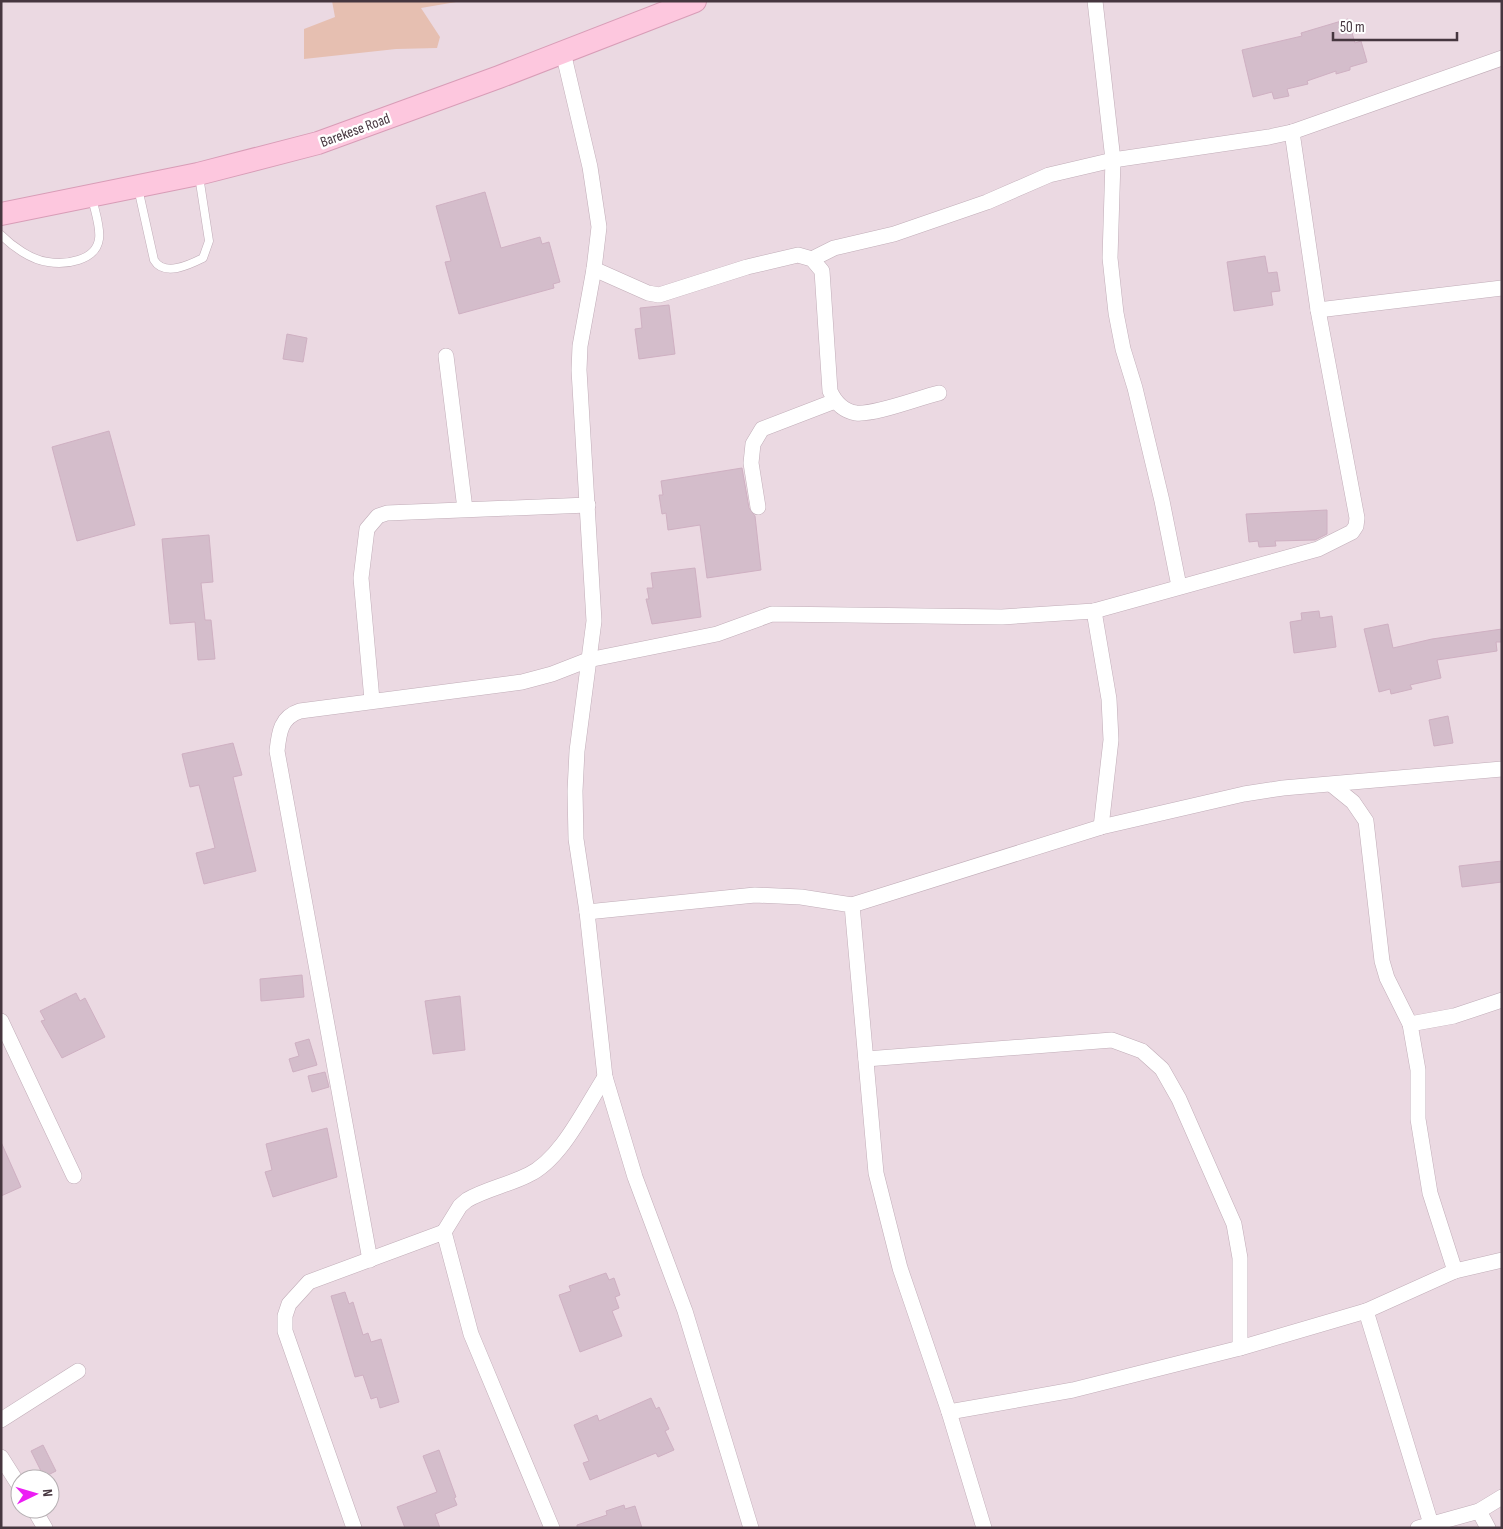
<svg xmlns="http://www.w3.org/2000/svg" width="1503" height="1529" font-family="'Sofia Sans Condensed',sans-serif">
<rect width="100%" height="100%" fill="#f3e7ed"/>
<path fill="#ebd9e2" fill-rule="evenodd" d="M1 1H1502V1528H1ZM20 1479H50V1509H20Z"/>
<polygon fill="#e6bfb1" points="332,1 462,1 421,8 440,37 437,48 396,49 304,59 304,29 335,17"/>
<g fill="#d4bdcb" stroke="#cfb0c2">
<polygon points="1348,19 1355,43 1361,41 1367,62 1350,67 1350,70 1336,74 1336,71 1307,81 1308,84 1287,89 1289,96 1274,99 1272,92 1253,97 1242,50 1302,36 1301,33"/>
<polygon points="485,192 501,248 540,237 542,244 549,242 560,282 553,284 554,288 459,314 445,262 451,261 436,206"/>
<polygon points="1265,256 1268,273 1277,272 1280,291 1271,292 1273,305 1234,311 1227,262"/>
<polygon points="669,305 675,354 639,359 635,329 642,328 640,308"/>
<polygon points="287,334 307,338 303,362 283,359"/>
<polygon points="109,431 135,525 77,541 52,447"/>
<polygon points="742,468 749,508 755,516 761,570 707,578 700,525 668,530 666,513 662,514 659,495 663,495 661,481"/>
<polygon points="1327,510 1327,534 1315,540 1275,541 1276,546 1259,547 1258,541 1249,542 1246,514"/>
<polygon points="209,535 213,582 201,583 205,620 211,620 215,659 198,660 195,622 170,624 162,539"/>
<polygon points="695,568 701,617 652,624 646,599 649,599 647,588 653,588 651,573"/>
<polygon points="1319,611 1320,618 1332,616 1336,647 1294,653 1290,622 1302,620 1301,613"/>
<polygon points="1388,624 1393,648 1432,639 1502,629 1502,642 1496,642 1497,651 1437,660 1441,678 1410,685 1412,689 1391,694 1390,689 1379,692 1364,629"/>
<polygon points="1448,716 1453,743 1434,746 1429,720"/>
<polygon points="233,743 242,775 233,777 256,871 204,884 196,853 215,848 199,785 190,787 182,754"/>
<polygon points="1502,861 1502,882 1462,887 1459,866"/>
<polygon points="302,975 304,997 261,1001 260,979"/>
<polygon points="76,993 80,1001 85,998 105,1037 62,1058 41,1021 45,1020 40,1011"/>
<polygon points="460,996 465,1050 433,1054 425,1001"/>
<polygon points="309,1039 317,1065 293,1072 289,1059 299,1056 295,1043"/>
<polygon points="325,1072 329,1087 312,1092 308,1076"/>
<polygon points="327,1128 337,1177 273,1197 265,1172 272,1170 266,1144"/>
<polygon points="1,1142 21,1187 1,1196"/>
<polygon points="606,1273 609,1280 614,1278 620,1295 615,1297 619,1308 612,1311 622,1336 580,1352 559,1295 571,1291 569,1286"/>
<polygon points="345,1292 349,1304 353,1302 363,1335 368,1333 371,1342 381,1339 399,1402 380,1408 377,1397 371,1399 363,1375 355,1377 331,1296"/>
<polygon points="651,1398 656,1409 659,1407 669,1429 665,1431 674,1450 658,1457 656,1453 590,1480 583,1463 589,1461 574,1425 597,1415 599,1421"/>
<polygon points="43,1445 56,1471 44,1477 31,1451"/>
<polygon points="439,1450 456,1497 454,1498 457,1505 435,1514 440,1528 405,1528 397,1507 437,1492 423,1456"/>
<polygon points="624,1505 625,1509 635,1506 642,1528 577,1528 577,1525 607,1515 606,1511"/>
</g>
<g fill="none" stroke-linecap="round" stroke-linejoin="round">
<defs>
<g id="lane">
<path d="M138 188 154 260C164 277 189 265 203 258L209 241 199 176"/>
<path d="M1 235C12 246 31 260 48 262 65 265 96 261 99 239 101 227 94 209 92 197"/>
</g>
<g id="street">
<polyline points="1095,1 1113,160 1110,258 1116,313 1123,349 1135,388 1162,501 1179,586"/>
<polyline points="563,52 590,167 599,227 594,269 580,346 579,370 594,621 577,751 575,791 576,839 587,912 605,1077 635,1177 685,1311 751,1528"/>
<polyline points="812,259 834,248 894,234 987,202 1049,175 1113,160 1269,137 1292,132 1502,58"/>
<path d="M594 269 648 293 659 295 747 267 798 255 812 259 822 271 830 391C835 402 843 411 856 413 875 415 918 398 939 393"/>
<polyline points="1318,310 1502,288"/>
<polyline points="446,356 465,509"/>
<polyline points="758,507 751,463 753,444 762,429 835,401"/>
<polyline points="1094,611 1109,699 1111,740 1101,827"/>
<polyline points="372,700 361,578 367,529 378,516 387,513 588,505"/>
<polyline points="1332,785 1353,802 1366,821 1382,961 1387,978 1410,1024 1418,1070 1418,1119 1430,1193 1455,1271"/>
<polyline points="852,905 1101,827 1244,794 1283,788 1502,769"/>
<polyline points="587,912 755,895 801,897 852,905 876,1173 900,1268 949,1412 984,1528"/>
<polyline points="1,1021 74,1176"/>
<polyline points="1410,1024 1454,1016 1502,1000"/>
<polyline points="866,1059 1112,1040 1142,1051 1162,1069 1179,1099 1234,1224 1240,1258 1240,1348"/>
<path d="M444 1232 460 1206 467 1200C486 1189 508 1185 528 1175 561 1160 585 1108 605 1077"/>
<path d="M370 1260 277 751C279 732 281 717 300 711L522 682 552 674 588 660 717 634 772 614 1002 617 1094 611 1318 549 1352 532 1356 526 1357 518 1318 310 1292 132"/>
<polyline points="1366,1311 1431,1524"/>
<polyline points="949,1412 1073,1390 1240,1348 1366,1311 1455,1271 1502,1260"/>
<polyline points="1,1420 78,1371"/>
<polyline points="1,1457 20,1487"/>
<polyline points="34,1509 45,1528"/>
<polyline points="1479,1511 1488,1528"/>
<polyline points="354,1528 285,1331 285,1316 289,1304 309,1282 444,1232 471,1334 552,1528"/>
<polyline points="1418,1528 1479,1511 1502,1497"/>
</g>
<polyline id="secondary" points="1,214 198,174 318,143 499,77 695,1"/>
</defs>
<use href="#lane" stroke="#c1adb8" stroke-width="9"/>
<use href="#street" stroke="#c1adb8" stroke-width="16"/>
<use href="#secondary" stroke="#d89db7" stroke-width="24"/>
<use href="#lane" stroke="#fff" stroke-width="8"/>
<use href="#street" stroke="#fff" stroke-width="15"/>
<use href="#secondary" stroke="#fdc7de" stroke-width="22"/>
</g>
<g text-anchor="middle" stroke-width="5" stroke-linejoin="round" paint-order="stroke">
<g font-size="15" fill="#46363f" stroke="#fff">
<text transform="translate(355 130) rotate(-20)" y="5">Barekese Road</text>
</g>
</g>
<rect width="1503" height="1529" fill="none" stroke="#46363f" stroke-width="5"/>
<g transform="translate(35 1494) rotate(85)"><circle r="24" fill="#ffffff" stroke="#b5afb2"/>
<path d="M0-4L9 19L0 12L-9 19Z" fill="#ec1ef4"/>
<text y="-8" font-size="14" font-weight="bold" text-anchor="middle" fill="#46363f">N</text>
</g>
<path d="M1333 32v8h124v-8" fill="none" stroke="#46363f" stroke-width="2.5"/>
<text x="1340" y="32" font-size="15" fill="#46363f" stroke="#ffffff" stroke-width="4" paint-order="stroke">50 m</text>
</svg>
